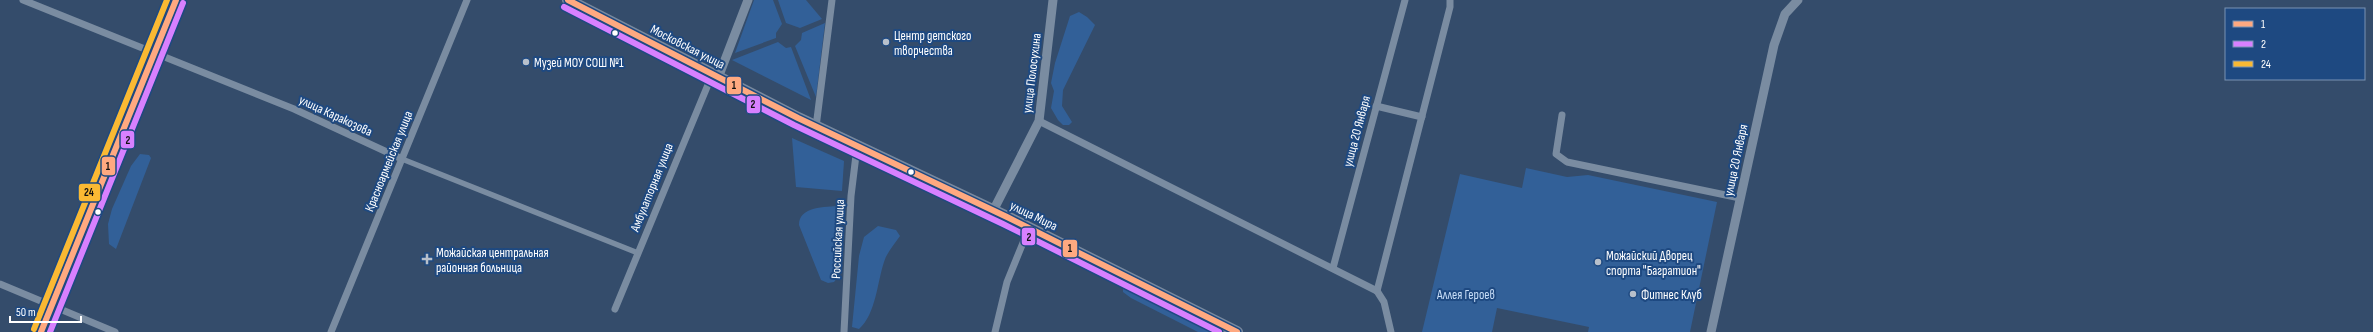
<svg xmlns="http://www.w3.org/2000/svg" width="2373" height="332" font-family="'Sofia Sans Condensed',sans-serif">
<rect width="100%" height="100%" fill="#344c6b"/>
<g fill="#326098">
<polygon points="754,0 773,0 782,24 776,33 776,38 735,53"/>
<polygon points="778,0 806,0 822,19 800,28 786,23"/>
<polygon points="1079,12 1087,17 1095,25 1063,90 1062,106 1072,122 1069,125 1063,125 1058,120 1051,108 1054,91 1051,83 1055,63 1070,16"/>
<polygon points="825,23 816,97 795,46 801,40 802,33"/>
<polygon points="778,42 786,48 791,47 811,100 732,60"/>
<polygon points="792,138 844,161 842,191 796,187"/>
<polygon points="140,154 149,155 151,158 116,249 109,244 108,224 112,209 131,166"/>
<polygon points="1526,168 1567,177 1588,175 1717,202 1690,332 1588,332 1589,327 1497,308 1492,332 1422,332 1460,174 1522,188"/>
<path d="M840 206 837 278 834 282 828 283 821 280 799 225C799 206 825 207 840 206Z"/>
<path d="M878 226 896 230 900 236C894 245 887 252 884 262 877 283 876 314 859 329L852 327 859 256 864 237Z"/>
<polygon points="1129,286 1219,332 1198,332 1131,298 1123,292 1123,288"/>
</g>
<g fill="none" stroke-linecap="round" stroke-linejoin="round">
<polyline stroke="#7a8ca1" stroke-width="5.5" points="402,159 638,253"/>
<g stroke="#7a8ca1" stroke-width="7">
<polyline points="23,0 294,109 402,159"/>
<polyline points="1376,106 1422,117"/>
<polyline points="1562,115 1556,154 1567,162 1740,198"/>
<polyline points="1039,121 1377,291 1384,302 1391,332"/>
<polyline points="816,127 832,0"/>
<polyline points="1333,268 1405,0"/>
<polyline points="0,284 115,332"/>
<polyline points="1377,291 1450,7 1450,0"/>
<polyline points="615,309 712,75"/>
<polyline points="331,332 467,0"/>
<polyline points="844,332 851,196 857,147"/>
<polyline points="995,332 1007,282 1029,228"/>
</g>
<g stroke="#7a8ca1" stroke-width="9">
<polyline points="718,78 748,0"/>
<polyline points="993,211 1039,121 1053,0"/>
<polyline points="1711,332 1774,45 1785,14 1798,0"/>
</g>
<polyline stroke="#75889d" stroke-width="10" points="41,332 176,0"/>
<polyline stroke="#79899e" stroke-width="12" points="568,0 798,118 1007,217 1237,332"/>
<defs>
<g id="bus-1">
<polyline points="568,0 798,118 1007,217 1237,332"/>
<polyline points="41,332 176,0"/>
</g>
<g id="bus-2">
<polyline points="564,7 794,125 1003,224 1219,332"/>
<polyline points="50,332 183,3"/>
</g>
<polyline id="bus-3" points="34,329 167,0"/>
</defs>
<use href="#bus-1" stroke="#1e4981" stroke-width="9"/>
<use href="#bus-2" stroke="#1e4981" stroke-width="9"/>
<use href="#bus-3" stroke="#1e4981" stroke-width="9"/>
<use href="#bus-1" stroke="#ffa980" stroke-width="6"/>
<use href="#bus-2" stroke="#d880ff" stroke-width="6"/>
<use href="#bus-3" stroke="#fab933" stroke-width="6"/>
</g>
<g fill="#fff" stroke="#1e4981" stroke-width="1.5">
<circle cx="615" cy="33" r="3.5"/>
<circle cx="911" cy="172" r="3.5"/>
<circle cx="98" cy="212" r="3.5"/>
</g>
<g fill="#b8c0cb" stroke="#1e4981" stroke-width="1.5">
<circle cx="886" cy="42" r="4"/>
<circle cx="526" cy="62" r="4"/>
<path d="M425 253h4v4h4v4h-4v4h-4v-4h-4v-4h4z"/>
<circle cx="1598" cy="262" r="4"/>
<circle cx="1633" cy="294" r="4"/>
</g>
<g text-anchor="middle" stroke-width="4" stroke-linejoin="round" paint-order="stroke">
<g font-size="13" fill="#fff" stroke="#1e4981" text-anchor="start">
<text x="894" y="40">Центр детского<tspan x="894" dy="15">творчества</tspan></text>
<text x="534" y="67">Музей МОУ СОШ №1</text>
<text x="436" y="257">Можайская центральная<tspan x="436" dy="15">районная больница</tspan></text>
<text x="1606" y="260">Можайский Дворец<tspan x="1606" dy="15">спорта "Багратион"</tspan></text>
<text x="1641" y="299">Фитнес Клуб</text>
</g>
<g font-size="13" fill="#fff" stroke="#1e4981">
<text transform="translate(688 46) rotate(27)" y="5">Московская улица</text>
<text transform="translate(1031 73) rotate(-83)" y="5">улица Полосухина</text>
<text transform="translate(336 115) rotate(25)" y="5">улица Каракозова</text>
<text transform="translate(1356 131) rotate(-75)" y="5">улица 20 Января</text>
<text transform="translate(1735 160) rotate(-78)" y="5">улица 20 Января</text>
<text transform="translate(388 161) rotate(-68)" y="5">Красноармейская улица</text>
<text transform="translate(651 187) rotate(-68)" y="5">Амбулаторная улица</text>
<text transform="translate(1034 215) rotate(26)" y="5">улица Мира</text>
<text transform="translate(837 239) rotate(-87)" y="5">Российская улица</text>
</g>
<g font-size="13" fill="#c7ddf7" stroke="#1e4981">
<text x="1466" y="299">Аллея Героев</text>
</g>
</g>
<g stroke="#1e4981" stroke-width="1.5">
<rect x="726" y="76" width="16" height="19" rx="4" fill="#ffa980"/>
<rect x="746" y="95" width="15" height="19" rx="4" fill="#d880ff"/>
<rect x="120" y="130" width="15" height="19" rx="4" fill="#d880ff"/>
<rect x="101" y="156" width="15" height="20" rx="4" fill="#ffa980"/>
<rect x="78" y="183" width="23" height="19" rx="4" fill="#fab933"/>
<rect x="1021" y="227" width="15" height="19" rx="4" fill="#d880ff"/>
<rect x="1062" y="239" width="16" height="19" rx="4" fill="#ffa980"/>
</g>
<g font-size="11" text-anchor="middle" font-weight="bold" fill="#111">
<text x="734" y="89">1</text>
<text x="753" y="108">2</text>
<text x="128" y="144">2</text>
<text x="108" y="170">1</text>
<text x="89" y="196">24</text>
<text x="1029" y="241">2</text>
<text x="1070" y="252">1</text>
</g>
<rect x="2225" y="8" width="140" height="72" fill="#1e4981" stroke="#7892b3"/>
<rect x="2233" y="21" width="20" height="6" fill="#ffa980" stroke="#7892b3"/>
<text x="2261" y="28" font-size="12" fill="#ffffff">1</text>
<rect x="2233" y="41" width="20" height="6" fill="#d880ff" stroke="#7892b3"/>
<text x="2261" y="48" font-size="12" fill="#ffffff">2</text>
<rect x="2233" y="61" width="20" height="6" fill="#fab933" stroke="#7892b3"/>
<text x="2261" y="68" font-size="12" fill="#ffffff">24</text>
<path d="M10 316v6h71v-6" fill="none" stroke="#ffffff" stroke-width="2"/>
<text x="16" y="316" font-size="12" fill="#ffffff" stroke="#1e4981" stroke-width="3" paint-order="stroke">50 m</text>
</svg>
